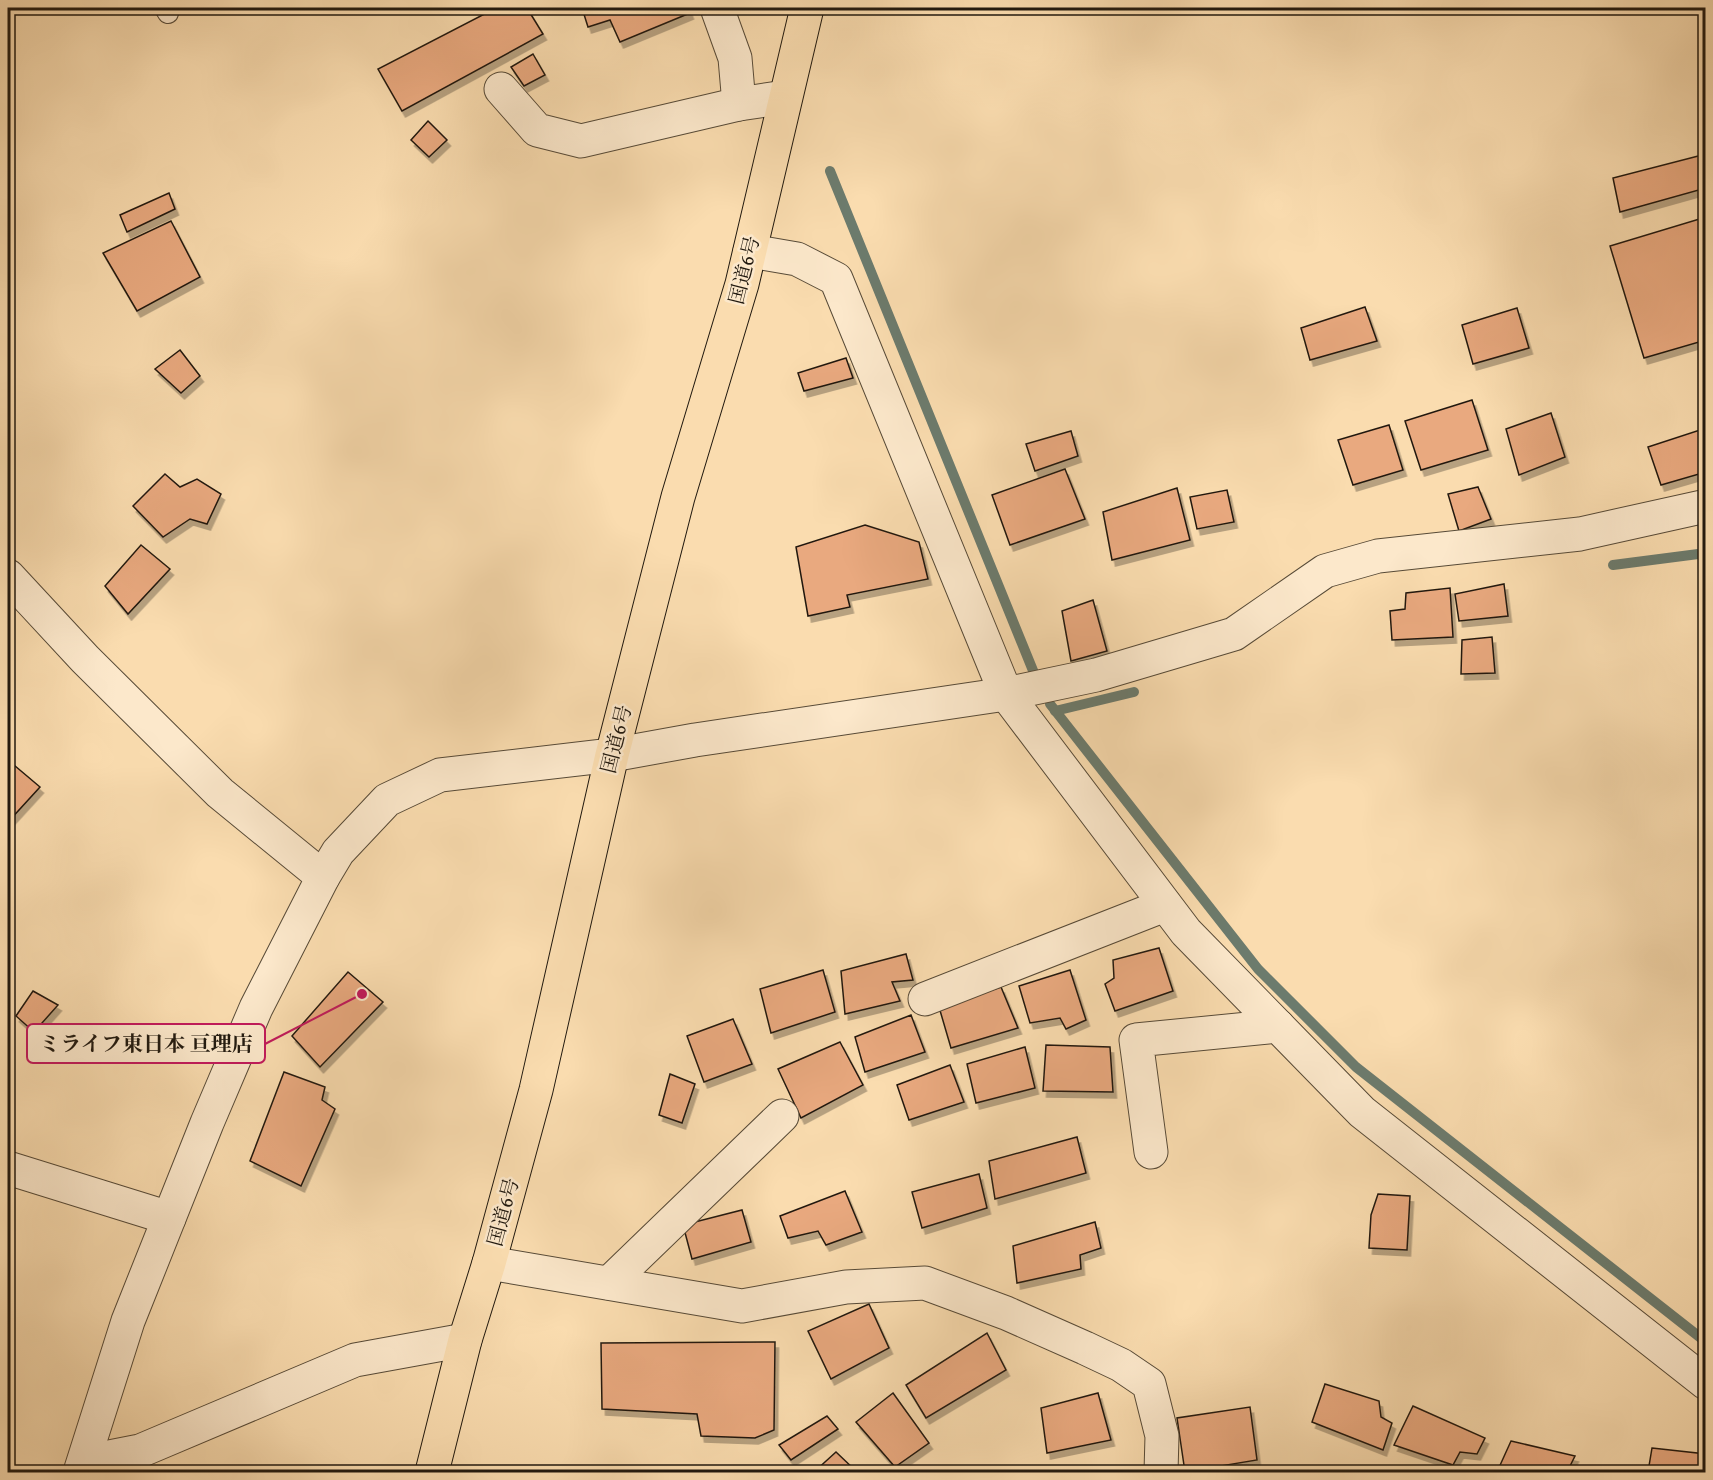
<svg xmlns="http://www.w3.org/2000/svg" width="1713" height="1480" font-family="'Gentium Book Plus','Noto Serif JP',serif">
<defs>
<filter id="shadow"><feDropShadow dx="3.5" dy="6" stdDeviation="0" flood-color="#0004"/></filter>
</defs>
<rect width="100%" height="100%" fill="#fadcaf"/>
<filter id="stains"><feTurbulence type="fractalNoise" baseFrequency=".00333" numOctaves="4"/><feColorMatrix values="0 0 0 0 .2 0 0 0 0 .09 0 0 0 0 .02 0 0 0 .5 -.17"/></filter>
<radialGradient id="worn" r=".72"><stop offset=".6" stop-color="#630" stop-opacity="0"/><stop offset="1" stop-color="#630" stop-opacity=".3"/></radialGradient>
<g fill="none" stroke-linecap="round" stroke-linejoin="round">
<g stroke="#6c7b6d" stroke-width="10">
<polyline points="830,171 1034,673"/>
<polyline points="1613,565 1706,553"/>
<polyline points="1050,704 1258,969 1356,1067 1706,1342"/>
<polyline points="1055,711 1134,692"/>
</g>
</g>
<g fill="#e9a97f" stroke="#21190f" stroke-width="1.5" filter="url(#shadow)">
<polygon points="496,8 527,8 543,34 402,111 378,69"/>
<polygon points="582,8 688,8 690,13 620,42 610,20 588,27"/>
<polygon points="533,54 545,75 524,86 511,67"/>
<polygon points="428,121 447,140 429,157 411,140"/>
<polygon points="1706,154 1706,188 1620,212 1613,178"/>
<polygon points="169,193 175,209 127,232 120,215"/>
<polygon points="1706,217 1706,340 1644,358 1610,246"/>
<polygon points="171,221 200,277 137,311 103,253"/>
<polygon points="1365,307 1377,341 1310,360 1301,328"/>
<polygon points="1517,308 1529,348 1473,364 1462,325"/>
<polygon points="180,350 200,376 181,393 155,369"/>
<polygon points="846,358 853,378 804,391 798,373"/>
<polygon points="1472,400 1488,450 1421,470 1405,421"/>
<polygon points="1551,413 1565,457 1519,475 1506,429"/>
<polygon points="1389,425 1403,470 1353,485 1338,440"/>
<polygon points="1706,428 1706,472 1661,485 1648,447"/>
<polygon points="1071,431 1078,456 1035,471 1026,444"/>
<polygon points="1065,469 1085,519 1010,545 992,495"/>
<polygon points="165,474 180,487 197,479 221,494 207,524 190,519 163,537 133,506"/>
<polygon points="1478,487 1491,519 1459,531 1448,494"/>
<polygon points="1177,488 1190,540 1112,560 1103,512"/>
<polygon points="1227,490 1234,522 1197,529 1190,497"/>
<polygon points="865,525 919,542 928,579 847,595 850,607 808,616 796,547"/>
<polygon points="141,545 170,569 128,614 105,586"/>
<polygon points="1504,584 1508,616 1459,621 1455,594"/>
<polygon points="1450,588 1453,637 1392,640 1390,611 1405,609 1406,593"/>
<polygon points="1093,600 1107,651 1071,661 1062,611"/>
<polygon points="1492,637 1495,673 1461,674 1462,640"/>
<polygon points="8,760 40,787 8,822"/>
<polygon points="1159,948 1173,991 1115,1011 1105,984 1114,978 1113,960"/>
<polygon points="906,954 913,980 892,982 900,1001 845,1014 841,971"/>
<polygon points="823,970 835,1012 771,1033 760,989"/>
<polygon points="1070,970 1086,1020 1066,1029 1060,1018 1030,1023 1019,986"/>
<polygon points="348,972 383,1002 320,1067 292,1036"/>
<polygon points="1001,987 1018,1028 951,1048 939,1007"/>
<polygon points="33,991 58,1005 34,1032 16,1016"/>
<polygon points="911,1015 925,1052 865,1072 855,1037"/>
<polygon points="733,1019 752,1064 704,1082 687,1036"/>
<polygon points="840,1042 863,1085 801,1118 778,1069"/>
<polygon points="1046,1045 1110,1047 1113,1092 1043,1091"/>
<polygon points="1025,1047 1035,1088 976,1103 967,1064"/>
<polygon points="950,1065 964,1102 909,1120 897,1085"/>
<polygon points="284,1072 325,1087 322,1100 335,1109 301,1186 250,1161"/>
<polygon points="670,1074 695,1084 682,1123 659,1115"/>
<polygon points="1077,1137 1086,1173 995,1199 989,1161"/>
<polygon points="979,1174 987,1208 922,1228 912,1192"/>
<polygon points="845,1191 862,1232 826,1245 818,1231 788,1238 780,1216"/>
<polygon points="1378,1194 1410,1196 1407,1250 1369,1248 1371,1215"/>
<polygon points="742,1210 751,1242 692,1259 683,1225"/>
<polygon points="1095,1222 1101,1248 1080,1255 1081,1269 1017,1283 1013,1246"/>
<polygon points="869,1304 889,1348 831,1379 808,1331"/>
<polygon points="987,1333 1006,1370 926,1418 906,1385"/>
<polygon points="775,1342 774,1430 755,1438 701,1436 697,1414 602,1409 601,1343"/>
<polygon points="1325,1384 1379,1401 1381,1417 1392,1423 1383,1450 1312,1422"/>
<polygon points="893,1393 929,1443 895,1467 856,1422"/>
<polygon points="1098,1393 1111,1440 1047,1453 1041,1408"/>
<polygon points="1413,1406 1485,1438 1477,1454 1460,1452 1453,1465 1394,1445"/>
<polygon points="1250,1407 1257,1460 1185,1472 1177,1418"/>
<polygon points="827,1416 838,1429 791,1460 779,1445"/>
<polygon points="1511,1441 1575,1456 1567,1472 1497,1472"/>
<polygon points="1652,1448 1706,1454 1706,1472 1648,1472"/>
<polygon points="836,1452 857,1472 814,1472"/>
</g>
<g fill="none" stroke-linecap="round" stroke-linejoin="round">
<defs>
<polyline id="service" points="165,8 168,13"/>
<g id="minor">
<polyline points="717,8 735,58 739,104"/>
<polyline points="501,89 537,130 581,141 739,104 785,97"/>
<polyline points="750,251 797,259 836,279 1006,694 1186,932 1362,1112 1706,1383"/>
<polyline points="8,576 85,659 220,793 323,877"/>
<polyline points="612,755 695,740 1006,694 1096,675 1234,634 1325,571 1378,556 1580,534 1706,506"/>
<polyline points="925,999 1165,905"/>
<polyline points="1151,1152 1136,1040 1278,1026"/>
<polyline points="8,1168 169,1218"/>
<polyline points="489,1263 742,1306 846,1287 925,1283 1006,1313 1085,1348 1121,1365 1149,1384 1162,1436 1161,1472"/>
<polyline points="609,1283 782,1116"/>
<polyline points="84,1462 140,1451 355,1360 465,1340"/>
</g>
<polyline id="tertiary" points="80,1472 128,1321 207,1123 256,1008 323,877 338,852 387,800 440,775 612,755"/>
<polyline id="trunk" points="432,1472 465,1340 489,1263 536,1090 612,755 678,497 742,284 807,8"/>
</defs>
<use href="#service" stroke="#574a37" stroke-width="22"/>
<use href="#minor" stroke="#574a37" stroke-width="35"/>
<use href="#tertiary" stroke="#574a37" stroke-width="35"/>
<use href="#trunk" stroke="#21190f" stroke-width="35"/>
<use href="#service" stroke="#fce8cb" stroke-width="20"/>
<use href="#minor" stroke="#fce8cb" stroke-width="33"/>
<use href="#tertiary" stroke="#fce8cb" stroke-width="33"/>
<use href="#trunk" stroke="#fadcaf" stroke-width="33"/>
</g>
<g text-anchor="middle" stroke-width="5" stroke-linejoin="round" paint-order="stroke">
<g font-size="20" fill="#21190f" stroke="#fce8cb">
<text transform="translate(744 270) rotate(-76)" y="7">国道6号</text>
<text transform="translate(616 739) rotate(-76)" y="7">国道6号</text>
<text transform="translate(503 1212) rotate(-75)" y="7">国道6号</text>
</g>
</g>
<path fill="none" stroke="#c2185b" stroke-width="2" d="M362 994L265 1044"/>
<circle fill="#c2185b" stroke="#fce8cb" stroke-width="2" cx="362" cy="994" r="6"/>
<rect fill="#fce8cb" stroke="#c2185b" stroke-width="2" x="27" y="1024" width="238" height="39" rx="6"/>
<g font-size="21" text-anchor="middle" font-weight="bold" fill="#21190f">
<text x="146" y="1051">ミライフ東日本 亘理店</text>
</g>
<rect width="1713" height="1480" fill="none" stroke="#fadcaf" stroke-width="30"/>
<rect x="9" y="9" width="1695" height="1462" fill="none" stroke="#21190f" stroke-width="3"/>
<rect x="15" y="15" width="1683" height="1450" fill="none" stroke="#21190f" stroke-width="1.5"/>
<rect width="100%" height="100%" filter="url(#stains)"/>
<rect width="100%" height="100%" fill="url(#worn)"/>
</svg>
